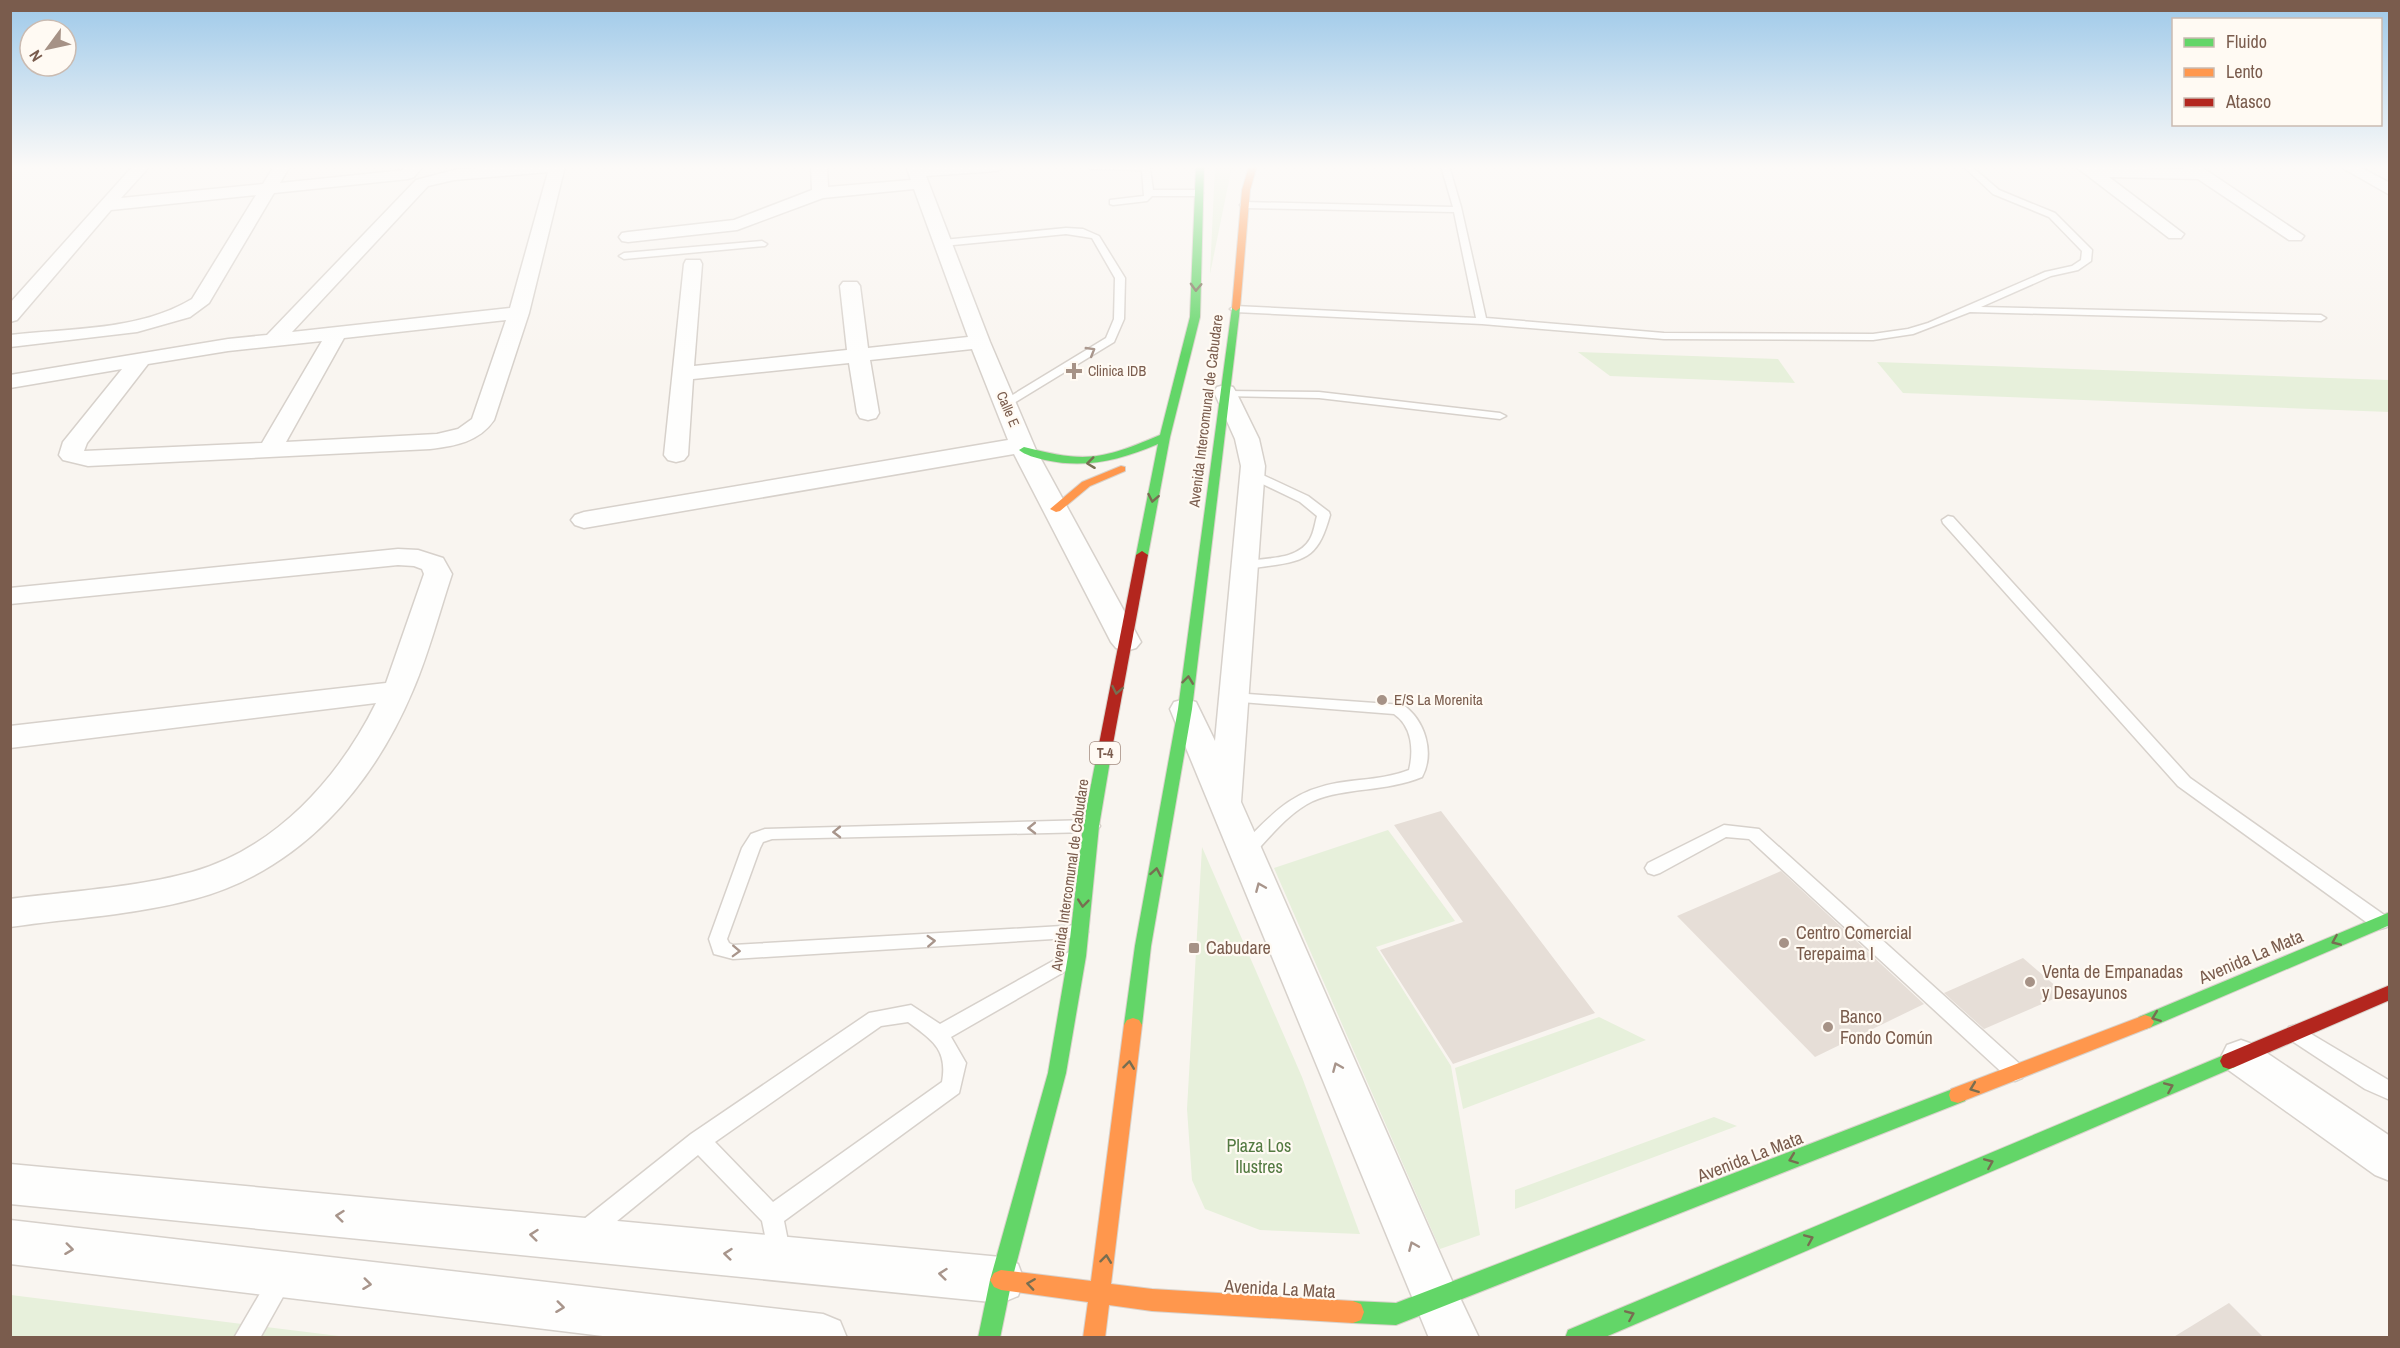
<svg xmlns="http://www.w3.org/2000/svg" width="2400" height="1348" font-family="'Archivo Narrow',sans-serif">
<rect width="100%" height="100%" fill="#f9f5f0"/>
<g fill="#e7f0db">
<polygon points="1215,166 1232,166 1210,274"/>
<polygon points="1578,352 1778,359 1795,383 1610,376"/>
<polygon points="1877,362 2389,380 2389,412 1903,393"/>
<polygon points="1388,830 1455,921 1376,947 1451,1066 1480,1235 1440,1249 1274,868"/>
<polygon points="1202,847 1302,1077 1360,1234 1260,1230 1205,1209 1192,1180 1187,1109"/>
<polygon points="1599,1017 1646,1040 1463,1109 1455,1068"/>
<polygon points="1714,1117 1737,1126 1515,1209 1515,1190"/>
<polygon points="11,1295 347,1337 11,1337"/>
</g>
<g fill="#e6ded7">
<polygon points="1441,811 1511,902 1595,1013 1453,1064 1380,950 1463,922 1394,825"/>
<polygon points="1781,871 1924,1004 1815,1057 1677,916"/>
<polygon points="2023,958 2065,994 1984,1029 1944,993"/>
<polygon points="2229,1303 2264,1338 2172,1338"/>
</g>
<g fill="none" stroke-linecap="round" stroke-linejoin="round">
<defs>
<g id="lane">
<polygon points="1088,166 1145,166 1150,169 1153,190 1199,190 1203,193 1199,196 1152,196 1147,201 1113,205 1110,204 1110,200 1144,196 1142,170 1091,169"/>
<polygon points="1441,166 1449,166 1461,207 1486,318 1664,333 1873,334 1908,329 1928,323 2045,272 2072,266 2081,260 2082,251 2049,217 1993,194 1963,166 1971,166 1999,190 2055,213 2092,250 2091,261 2078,270 2051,276 1981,307 2321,315 2326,318 2321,321 1970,312 1913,334 1873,340 1664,339 1482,324 1235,312 1230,309 1235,306 1476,318 1454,212 1244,208 1240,205 1244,202 1453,207"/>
<polygon points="1066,228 1083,229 1099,236 1125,278 1124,319 1114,342 1009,406 1001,406 1001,402 1106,338 1114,319 1115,278 1092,238 1066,234 943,246 938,243 943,240"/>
<polygon points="762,241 767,244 765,246 624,259 619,256 624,253"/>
<polygon points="1226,391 1319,392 1500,413 1506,416 1500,419 1319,398 1222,396 1222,392"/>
<path d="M1252 470 1308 496 1329 512 1330 515C1319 554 1309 561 1268 566 1259 567 1249 570 1240 568L1238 565 1240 562C1262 557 1297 562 1310 539 1314 532 1315 523 1317 516L1300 502 1248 477 1246 474Z"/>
<polygon points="1948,516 1953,517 2190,778 2387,917 2389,922 2387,927 2380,929 2373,927 2178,786 1943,523 1942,520"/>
<path d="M1234 693 1403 705C1425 720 1435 753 1422 777 1386 792 1346 787 1313 801 1288 813 1270 837 1251 857L1245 858 1239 857 1236 852 1239 847C1271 816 1290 791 1337 783 1361 779 1386 779 1409 770 1414 750 1412 726 1394 714L1229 701 1226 698Z"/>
<polygon points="1091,820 1097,822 1100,826 1097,830 1091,832 772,839 763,842 760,848 727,939 729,943 733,945 1079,925 1086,927 1088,932 1086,937 733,959 714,954 709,939 742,848 751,834 765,829"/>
<polygon points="1724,825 1759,829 2022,1066 2025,1072 2022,1078 2015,1081 2008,1078 1749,839 1726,837 1660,873 1654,875 1648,873 1645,868 1648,863"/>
<path d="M1069 952 1076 955 1078 960 1076 965 951 1037 966 1063 959 1093 784 1221 791 1256 787 1264 779 1267 771 1264 762 1221 698 1155 595 1239 587 1242 579 1239 576 1231 579 1223 691 1134 869 1013 911 1005 940 1024ZM908 1022C932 1040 948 1049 942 1082L773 1202 715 1142 881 1026Z"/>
<polygon points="2296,1025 2390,1081 2390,1100 2365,1089 2289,1039 2286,1033 2289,1027"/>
<polygon points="281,1268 289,1271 293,1279 260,1338 234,1338 273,1271"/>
</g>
<g id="street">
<path d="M133 166H150L121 198 263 184 274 166H290L280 183 395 171 403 170 407 166H423L414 177 408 179 274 193 209 303 190 317 137 332 10 347V335C70 328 139 331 192 299L256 195 111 210 17 320 10 322V303Z"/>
<path d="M504 166H565L529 313 494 420C479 442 455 446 430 449L88 466 63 460 59 455 63 442 122 369 10 388V375L228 339 267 335 416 180 454 170ZM548 172 510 308 292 332 428 186 454 180ZM506 320 472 419 458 429 437 434 286 442 344 338ZM322 341 262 443 84 451 87 443 148 364 228 351Z"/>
<polygon points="811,166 827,166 828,187 911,180 906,166 1005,166 997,171 926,176 990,342 1036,450 1141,642 1136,648 1126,651 1116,648 1111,642 1014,454 584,528 575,525 571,520 575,515 584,512 1008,440 972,349 870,360 879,413 876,418 868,420 860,418 857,413 849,363 693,379 688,455 684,460 676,462 668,460 664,455 684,264 686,260 700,260 702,264 694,366 847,350 840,286 843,282 857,282 860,286 868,348 968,337 914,189 823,198 737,230 628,242 622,241 619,237 622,233 628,232 734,220 812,190"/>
<polygon points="2075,166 2184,169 2182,166 2200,166 2304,236 2301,240 2289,240 2198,179 2109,177 2184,234 2181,238 2169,238"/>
<polygon points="2339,166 2358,166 2390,183 2390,195"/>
<polygon points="1225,385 1233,387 1236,392 1259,439 1265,466 1241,802 1453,1283 1479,1338 1429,1338 1170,709 1174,702 1185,699 1196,702 1215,741 1241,466 1235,439 1214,392 1217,387"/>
<path d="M398 549 418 550 443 558 452 574C439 613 429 653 413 690 372 788 299 871 194 899 135 915 72 918 10 927V899C71 891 134 888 192 872 275 849 339 778 376 703L10 748V726L386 683 424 574 422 569 414 566 398 565 10 604V588Z"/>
<polygon points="2241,1040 2255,1045 2390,1136 2390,1181 2375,1175 2227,1069 2221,1057 2227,1045"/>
<polygon points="10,1164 1001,1257 1018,1264 1024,1280 1018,1296 1001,1303 10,1204"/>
<polygon points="10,1220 823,1314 840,1321 847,1338 619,1338 10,1264"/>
</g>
<g id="fast">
<path d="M1196 166H1204L1200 317 1170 437 1148 555 1142 559 1136 555 1158 444C1120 460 1086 469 1045 460 1036 458 1025 455 1019 450L1024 447C1086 463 1101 460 1160 435L1190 317Z"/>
<polygon points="1236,305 1240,308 1192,709 1151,946 1142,1025 1139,1030 1133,1032 1127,1030 1124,1025 1135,946 1178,709 1232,308"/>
<polygon points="1105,744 1112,749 1099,826 1086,956 1066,1073 1012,1280 1000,1338 978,1338 990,1280 1048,1073 1068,956 1083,826 1098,749"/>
<polygon points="2390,912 2390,925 2151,1027 2145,1029 2139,1027 2136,1022 2139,1017"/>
<polygon points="2229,1053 2235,1055 2238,1061 2235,1067 1603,1338 1565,1338 1568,1330"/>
<polygon points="1958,1087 1965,1089 1967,1095 1965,1101 1396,1325 1353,1323 1345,1320 1342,1312 1345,1304 1353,1301 1396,1303"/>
</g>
<g id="slow">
<polygon points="1249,166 1257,166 1250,190 1240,308 1236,311 1232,308 1242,190"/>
<polygon points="1121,466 1125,467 1125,471 1090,486 1060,511 1056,512 1050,509 1082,482"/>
<polygon points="2145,1015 2151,1017 2154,1022 2151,1027 1958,1103 1951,1101 1949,1095 1951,1089"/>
<polygon points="1133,1018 1139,1020 1142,1025 1111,1284 1152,1289 1353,1301 1361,1304 1364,1312 1361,1320 1353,1323 1152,1311 1109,1305 1105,1338 1083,1338 1088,1302 1001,1290 994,1287 990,1280 994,1273 1001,1270 1091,1281 1124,1025 1127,1020"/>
</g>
<g id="jam">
<polygon points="1142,551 1148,555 1112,749 1105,754 1098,749 1136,555"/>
<polygon points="2390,985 2390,1000 2235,1067 2229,1069 2223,1067 2220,1061 2223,1055"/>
</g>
</defs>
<use href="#lane" stroke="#d7d1cb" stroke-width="3"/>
<use href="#street" stroke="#d7d1cb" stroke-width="3"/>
<use href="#fast" stroke="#d9d2cb" stroke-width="2"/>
<use href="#slow" stroke="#d9d2cb" stroke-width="2"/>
<use href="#jam" stroke="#d9d2cb" stroke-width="2"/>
<use href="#lane" fill="#fefefd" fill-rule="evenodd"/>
<use href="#street" fill="#fefefd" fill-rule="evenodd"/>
<use href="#fast" fill="#63d668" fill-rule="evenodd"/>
<use href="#slow" fill="#ff974d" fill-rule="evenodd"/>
<use href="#jam" fill="#b3261e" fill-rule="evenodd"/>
</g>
<defs><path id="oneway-chevron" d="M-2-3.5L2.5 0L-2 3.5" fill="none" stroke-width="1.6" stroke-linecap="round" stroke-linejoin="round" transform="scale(1.5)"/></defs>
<g stroke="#776e51">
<use href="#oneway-chevron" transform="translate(1196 287) rotate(92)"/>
<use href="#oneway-chevron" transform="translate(1091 463) rotate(173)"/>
<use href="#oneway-chevron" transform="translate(1153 498) rotate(101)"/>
<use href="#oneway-chevron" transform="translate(1188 680) rotate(-83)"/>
<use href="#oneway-chevron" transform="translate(1117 690) rotate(101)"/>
<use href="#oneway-chevron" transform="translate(1156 872) rotate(-80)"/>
<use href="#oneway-chevron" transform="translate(1083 903) rotate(96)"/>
<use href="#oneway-chevron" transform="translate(2336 941) rotate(157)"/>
<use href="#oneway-chevron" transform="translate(2156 1017) rotate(159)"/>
<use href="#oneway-chevron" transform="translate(1129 1065) rotate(-83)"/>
<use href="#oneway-chevron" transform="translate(2169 1087) rotate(-23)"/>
<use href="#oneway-chevron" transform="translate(1974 1088) rotate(159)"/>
<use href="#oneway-chevron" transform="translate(1793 1159) rotate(159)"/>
<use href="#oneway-chevron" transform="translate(1989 1163) rotate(-23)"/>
<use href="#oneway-chevron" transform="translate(1809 1239) rotate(-23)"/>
<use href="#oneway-chevron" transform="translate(1106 1259) rotate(-83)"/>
<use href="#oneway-chevron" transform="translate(1031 1284) rotate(-172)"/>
<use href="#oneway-chevron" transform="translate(1630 1315) rotate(-23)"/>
</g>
<g stroke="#a8958b">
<use href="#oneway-chevron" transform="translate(1091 351) rotate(-31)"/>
<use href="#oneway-chevron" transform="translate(1032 828) rotate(179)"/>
<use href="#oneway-chevron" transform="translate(837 832) rotate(179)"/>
<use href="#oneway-chevron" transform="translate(1260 887) rotate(-113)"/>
<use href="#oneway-chevron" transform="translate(931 941) rotate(-3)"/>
<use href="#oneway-chevron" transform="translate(736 951) rotate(2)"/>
<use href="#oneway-chevron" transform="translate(1337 1067) rotate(-113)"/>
<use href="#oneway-chevron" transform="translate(340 1216) rotate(-174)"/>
<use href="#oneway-chevron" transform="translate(534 1235) rotate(-174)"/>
<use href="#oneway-chevron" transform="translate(1413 1246) rotate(-113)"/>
<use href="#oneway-chevron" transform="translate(69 1249) rotate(7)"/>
<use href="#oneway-chevron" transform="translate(728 1254) rotate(-174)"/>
<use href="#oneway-chevron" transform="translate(943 1274) rotate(-174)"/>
<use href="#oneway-chevron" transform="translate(367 1284) rotate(7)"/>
<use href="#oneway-chevron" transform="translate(560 1307) rotate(7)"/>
</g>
<linearGradient id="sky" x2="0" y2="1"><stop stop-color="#9ec9e9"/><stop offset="0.47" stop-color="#fcfaf8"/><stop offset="1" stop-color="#fcfaf8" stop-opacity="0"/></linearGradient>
<rect width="2400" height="355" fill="url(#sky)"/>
<g fill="#a69286" stroke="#fffaf3" stroke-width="2">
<path d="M1071 362h6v6h6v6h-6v6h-6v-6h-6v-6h6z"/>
<circle cx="1382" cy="700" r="6"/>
<circle cx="1784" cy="943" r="6"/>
<rect x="1188" y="942" width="12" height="12" rx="3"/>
<circle cx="2030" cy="982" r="6"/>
<circle cx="1828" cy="1027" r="6"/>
</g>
<g text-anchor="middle" stroke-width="4.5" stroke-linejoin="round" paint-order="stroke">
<g font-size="14" fill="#7a5c4d" stroke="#fffaf3" text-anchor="start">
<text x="1088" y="376">Clinica IDB</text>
</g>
<g font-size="14" fill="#7a5c4d" stroke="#fffaf3">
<text transform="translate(1008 409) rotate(67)" y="5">Calle E</text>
</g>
<rect fill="#fffaf3" stroke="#a28b7f" stroke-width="1.5" x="1090" y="742" width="30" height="22" rx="4.5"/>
<g font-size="14" font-weight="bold" fill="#7a5c4d">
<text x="1105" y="758">T-4</text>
</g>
<g font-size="15" fill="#7a5c4d" stroke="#fffaf3">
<text transform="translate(1206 411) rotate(-83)" y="5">Avenida Intercomunal de Cabudare</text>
<text transform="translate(1070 875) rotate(-82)" y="5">Avenida Intercomunal de Cabudare</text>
</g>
<g font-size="15" fill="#7a5c4d" stroke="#fffaf3" text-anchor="start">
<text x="1394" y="705">E/S La Morenita</text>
</g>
<g font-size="18" fill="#7a5c4d" stroke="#fffaf3" text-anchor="start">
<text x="1796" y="939">Centro Comercial<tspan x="1796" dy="21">Terepaima I</tspan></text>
<text x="1206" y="954">Cabudare</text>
<text x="2042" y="978">Venta de Empanadas<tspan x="2042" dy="21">y Desayunos</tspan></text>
<text x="1840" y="1023">Banco<tspan x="1840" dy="21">Fondo Común</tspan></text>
</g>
<g font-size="18" fill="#7a5c4d" stroke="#fffaf3">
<text transform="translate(2251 957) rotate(-23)" y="6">Avenida La Mata</text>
<text transform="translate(1750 1157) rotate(-21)" y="6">Avenida La Mata</text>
<text transform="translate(1280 1289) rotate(3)" y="6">Avenida La Mata</text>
</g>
<g font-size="18" fill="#537a41" stroke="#fffaf3">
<text x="1259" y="1152">Plaza Los<tspan x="1259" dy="21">Ilustres</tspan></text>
</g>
</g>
<rect width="2400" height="1348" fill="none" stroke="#7a5c4d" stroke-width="24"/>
<rect x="2172" y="18" width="210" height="108" fill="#fffaf3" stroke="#cabbb1" stroke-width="1.5"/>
<rect x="2184" y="38" width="30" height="9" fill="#63d668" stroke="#cabbb1" stroke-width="1.5"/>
<text x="2226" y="48" font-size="18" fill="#7a5c4d">Fluido</text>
<rect x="2184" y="68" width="30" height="9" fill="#ff974d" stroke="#cabbb1" stroke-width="1.5"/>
<text x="2226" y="78" font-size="18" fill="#7a5c4d">Lento</text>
<rect x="2184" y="98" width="30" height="9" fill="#b3261e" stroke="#cabbb1" stroke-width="1.5"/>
<text x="2226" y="108" font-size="18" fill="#7a5c4d">Atasco</text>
<g transform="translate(48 48) rotate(237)"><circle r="28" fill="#fffaf3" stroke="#cabbb1" stroke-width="1.5"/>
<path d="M0-4.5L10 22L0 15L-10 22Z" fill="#a69286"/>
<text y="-9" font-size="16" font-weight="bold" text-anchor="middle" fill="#7a5c4d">N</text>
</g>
</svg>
